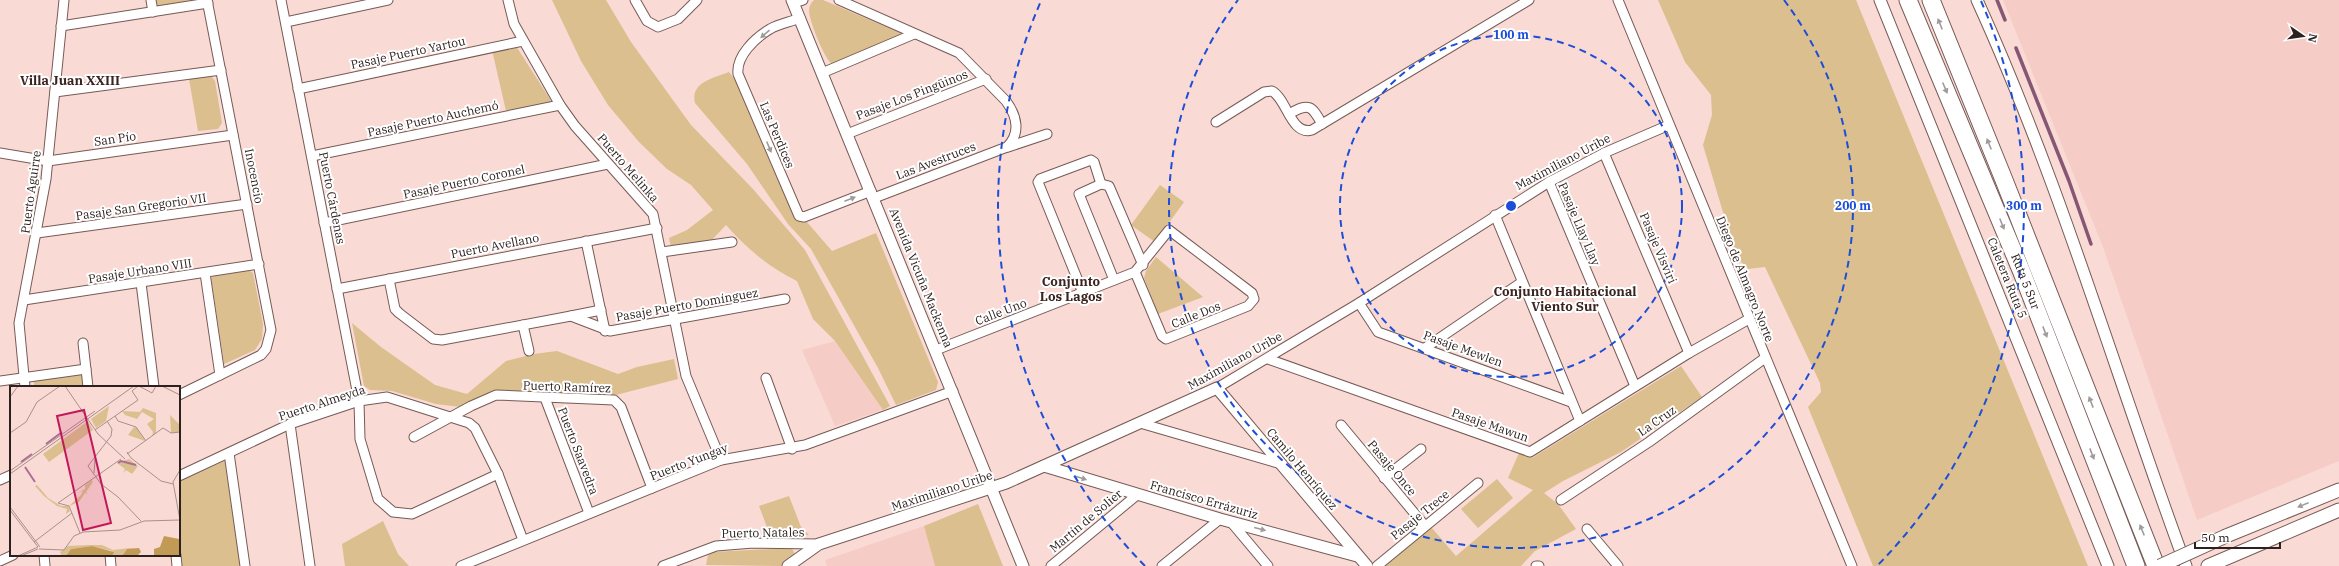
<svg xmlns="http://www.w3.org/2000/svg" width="2339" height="566" font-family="'IBM Plex Serif',serif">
<rect width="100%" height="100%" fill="#fadad4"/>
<g fill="#f5cdc6">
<polygon points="2003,0 2339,0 2339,461 2197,520 2103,247"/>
<polygon points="835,341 883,410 835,426 802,350"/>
<polygon points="924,526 935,566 827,566 825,560"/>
</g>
<g fill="#dbbf8e">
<polygon points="153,0 199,0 156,8"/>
<path d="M552 0H606L631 42 691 125 753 189 805 250 890 406 883 410 835 341 813 319 797 281C770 268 746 248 726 225L710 242 671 247 669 238 687 230 713 210 691 185 667 169 639 142 608 105 581 61Z"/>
<path d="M814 0H823L903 34 834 64 831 63C824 58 809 20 809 11 809 6 811 3 814 0Z"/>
<polygon points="1658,0 1856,0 2088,566 1873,566 1808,407 1821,392 1820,383 1765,267 1748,269 1736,256 1703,145 1712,115 1711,95 1685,62"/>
<polygon points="516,46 550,99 551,103 506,111 492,50"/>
<path d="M729 72 736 81 796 219 806 221 832 251 876 233 938 382 936 390 896 405 878 368 811 249 788 224 747 164 695 103C690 82 714 78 729 72Z"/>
<polygon points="211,76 215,81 222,123 218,129 198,131 189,79"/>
<polygon points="1160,185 1184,202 1155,242 1131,225"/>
<polygon points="1156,257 1203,297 1158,314 1144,278 1146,271"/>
<polygon points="248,269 253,273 263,324 262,339 255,350 224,364 211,278 215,275"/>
<polygon points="352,323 381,347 435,385 467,394 506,361 526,356 525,352 533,350 534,354 557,351 618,374 637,367 674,359 678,379 612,396 510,393 460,407 436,404 392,391 370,390 364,386"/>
<polygon points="1681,366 1702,397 1621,452 1563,481 1544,493 1558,504 1576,529 1535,551 1521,566 1382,566 1431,527 1456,556 1533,490 1508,478 1519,453 1532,458"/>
<polygon points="78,373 84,378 85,387 34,387 34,382 37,380"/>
<polygon points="225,460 240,566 181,566 179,549 179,480"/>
<polygon points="1497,479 1513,498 1478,528 1461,509"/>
<polygon points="789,496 801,527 809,535 773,537 770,535 759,506"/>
<polygon points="978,504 1003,566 935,566 924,526"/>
<polygon points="383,521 398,554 409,566 345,566 342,544"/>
<polygon points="791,548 793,550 795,555 781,566 706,565 708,555 712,552"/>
</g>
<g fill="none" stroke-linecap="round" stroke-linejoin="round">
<g stroke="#865774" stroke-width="3.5">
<polyline points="1997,0 2005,20"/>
<polyline points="2016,48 2069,181 2091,244"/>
</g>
<defs>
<g id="minor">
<polyline points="151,0 153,12"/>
<polyline points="281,0 359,401 360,439 378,499 393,512 412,514 498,474"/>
<polyline points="508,0 514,24 560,105 575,126 653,214 686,376 721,460"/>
<polyline points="635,0 647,21 658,27 678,19 697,0"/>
<path d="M839 0 959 53 1006 101C1017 116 1021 133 1007 147L874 198"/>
<polyline points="1618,0 1852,566"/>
<polyline points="794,3 803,0"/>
<path d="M800 18C790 22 779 24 770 29 755 38 736 56 738 74L799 216 804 217 871 191"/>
<polyline points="286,22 388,0"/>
<polyline points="61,26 208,3"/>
<polyline points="822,73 914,34"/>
<polyline points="298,89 523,41"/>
<polyline points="55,92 221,70"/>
<path d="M1289 114C1309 102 1312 106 1322 124"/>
<path d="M1216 122 1264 92 1272 91C1287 99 1291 136 1312 130L1529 0"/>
<polyline points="847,134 986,79"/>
<polyline points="1008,147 1047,134"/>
<polyline points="0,153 48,161 233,135"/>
<polyline points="1604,153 1689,353"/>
<polyline points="312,156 560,105"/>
<polyline points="1549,182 1635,386"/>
<polyline points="1495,215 1580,421"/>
<polyline points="324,223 608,164"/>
<polyline points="37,233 247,204"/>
<polyline points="586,241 605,331"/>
<polyline points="662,252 732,242"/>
<polyline points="205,273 220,375"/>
<polyline points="389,279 395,309 399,313 433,339 442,340 571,316 610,331 785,299"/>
<polyline points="1114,280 1079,194 1101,184 1109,186 1143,265"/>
<polyline points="141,283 154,387"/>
<polyline points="337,289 657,228"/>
<polyline points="1083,293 1038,182 1040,179 1091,160 1094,162 1101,184"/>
<polyline points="24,300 259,264"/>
<polyline points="1359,303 1378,332 1571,402"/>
<polyline points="571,316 601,310"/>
<polyline points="523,325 529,351"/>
<polyline points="83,343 88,387"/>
<polyline points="1425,348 1522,282"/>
<polyline points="936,350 1135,272 1169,230 1252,293 1254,299 1248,306 1166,339 1162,336 1135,272"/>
<polyline points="1268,359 1530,452 1689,353 1749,319"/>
<polyline points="766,378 792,449"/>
<polyline points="0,381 86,369"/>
<polyline points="25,387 19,323 46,179 64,0"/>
<polyline points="1217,388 1359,303 1549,182 1604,153 1669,125"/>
<polyline points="179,395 261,355 266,349 271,330 207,0"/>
<polyline points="545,398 589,513"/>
<polyline points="1140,423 1281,464"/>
<polyline points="290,424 310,566"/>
<polyline points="1341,425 1425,526"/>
<polyline points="414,437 471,406 496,395 614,400 621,407 652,488"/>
<polyline points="229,453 245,566"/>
<polyline points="179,476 290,424 359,401 387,397 469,423 475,428 498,474 523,540"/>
<polyline points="1384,478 1421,449"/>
<polyline points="0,480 11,475"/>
<polyline points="1561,500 1649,442 1765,358"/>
<polyline points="1231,522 1268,566"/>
<polyline points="1587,529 1618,566"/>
<polyline points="44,555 45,566"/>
<polyline points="110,555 111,566"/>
<polyline points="176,555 177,566"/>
<polyline points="0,561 13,555"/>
<polyline points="461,566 721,460 805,445 953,391"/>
<polyline points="663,566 716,546 753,543 819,544"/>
<polyline points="1051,566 1137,495"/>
<polyline points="1162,566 1220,519"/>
<polyline points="1377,566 1478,483"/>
<polyline points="1536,566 1539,566"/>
</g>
<g id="tertiary">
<polyline points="792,0 1023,566"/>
<polyline points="1880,0 2108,566"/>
<path d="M1977 0C2061 184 2116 377 2186 566"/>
<polyline points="1044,466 1220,519 1357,556"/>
<polyline points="788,566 819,544 1006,483 1217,388 1367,566"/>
</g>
<g id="secondary">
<polyline points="2226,536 2339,490"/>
<polyline points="2208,566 2339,510"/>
</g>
<g id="motorway">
<path id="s1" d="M1908 0 2021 270 2136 566"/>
<polyline points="1931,0 2004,180 2156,566"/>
</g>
</defs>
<use href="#minor" stroke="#765a56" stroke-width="11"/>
<use href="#tertiary" stroke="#765a56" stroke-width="13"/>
<use href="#secondary" stroke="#765a56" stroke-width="15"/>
<use href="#motorway" stroke="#765a56" stroke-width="19"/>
<use href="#minor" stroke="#fff" stroke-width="9"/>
<use href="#tertiary" stroke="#fff" stroke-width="11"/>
<use href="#secondary" stroke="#fff" stroke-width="13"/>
<use href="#motorway" stroke="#fff" stroke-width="17"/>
<defs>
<polyline id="secondary-bridge" points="2160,566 2226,536"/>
</defs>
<use href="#secondary-bridge" stroke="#765a56" stroke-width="15" stroke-linecap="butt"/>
<use href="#secondary-bridge" stroke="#fff" stroke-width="13"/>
</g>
<defs><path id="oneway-solid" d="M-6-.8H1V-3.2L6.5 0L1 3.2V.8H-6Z"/></defs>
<g fill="#a09b9a">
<use href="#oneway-solid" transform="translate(1940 24) rotate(-112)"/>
<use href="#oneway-solid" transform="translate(765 34) rotate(139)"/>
<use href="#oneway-solid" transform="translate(1945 88) rotate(67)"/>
<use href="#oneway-solid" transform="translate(1989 144) rotate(-112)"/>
<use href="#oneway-solid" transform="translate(769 147) rotate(67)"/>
<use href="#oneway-solid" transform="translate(850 199) rotate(-21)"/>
<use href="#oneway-solid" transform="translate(2002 224) rotate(68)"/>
<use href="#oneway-solid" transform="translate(2045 332) rotate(69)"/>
<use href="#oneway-solid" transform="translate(2091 402) rotate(-111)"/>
<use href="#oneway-solid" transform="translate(2092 454) rotate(69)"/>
<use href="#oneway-solid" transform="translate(1081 478) rotate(17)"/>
<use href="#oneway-solid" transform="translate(2303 505) rotate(158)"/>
<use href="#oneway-solid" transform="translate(1260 529) rotate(15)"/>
<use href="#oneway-solid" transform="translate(2142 530) rotate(-112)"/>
</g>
<g fill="none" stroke="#1d4ed8" stroke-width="2" stroke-dasharray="7 5">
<circle cx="1511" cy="206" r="171"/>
<path d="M1784 0A342 342 0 1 1 1238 0"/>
<path d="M1145 566A513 513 0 0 1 1041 1M1981 1A513 513 0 0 1 1877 566"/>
</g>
<g text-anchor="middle" stroke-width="4" stroke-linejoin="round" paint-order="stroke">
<g font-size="12" fill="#2d211f" stroke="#fff">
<text transform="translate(408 53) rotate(-12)" y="4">Pasaje Puerto Yartou</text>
<text transform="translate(912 95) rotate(-21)" y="4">Pasaje Los Pingüinos</text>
<text transform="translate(433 119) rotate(-12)" y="4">Pasaje Puerto Auchemó</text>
<text transform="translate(777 135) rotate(67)" y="4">Las Perdices</text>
<text transform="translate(115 139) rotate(-8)" y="4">San Pío</text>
<text transform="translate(936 161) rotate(-21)" y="4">Las Avestruces</text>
<text transform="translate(1563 162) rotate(-28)" y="4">Maximiliano Uribe</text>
<text transform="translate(628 168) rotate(49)" y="4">Puerto Melinka</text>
<text transform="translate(254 176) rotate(79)" y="4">Inocencio</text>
<text transform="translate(464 182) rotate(-12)" y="4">Pasaje Puerto Coronel</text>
<text transform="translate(31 192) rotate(-82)" y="4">Puerto Aguirre</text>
<text transform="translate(332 198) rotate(79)" y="4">Puerto Cárdenas</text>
<text transform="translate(141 207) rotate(-8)" y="4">Pasaje San Gregorio VII</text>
<text transform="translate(1579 224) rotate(67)" y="4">Pasaje Llay Llay</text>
<text transform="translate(495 246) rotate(-11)" y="4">Puerto Avellano</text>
<text transform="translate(1658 248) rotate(67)" y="4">Pasaje Visviri</text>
<text transform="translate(140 271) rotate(-9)" y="4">Pasaje Urbano VIII</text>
<text transform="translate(921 278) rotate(68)" y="4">Avenida Vicuña Mackenna</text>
<text transform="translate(2007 278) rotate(68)" y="4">Caletera Ruta 5</text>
<text transform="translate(1745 279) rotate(68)" y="4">Diego de Almagro Norte</text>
<text dy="4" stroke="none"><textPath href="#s1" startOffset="305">Ruta 5 Sur</textPath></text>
<text transform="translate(687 305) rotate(-10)" y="4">Pasaje Puerto Domínguez</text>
<text transform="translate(1001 312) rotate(-21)" y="4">Calle Uno</text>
<text transform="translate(1196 315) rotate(-22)" y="4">Calle Dos</text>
<text transform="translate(1463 349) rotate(20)" y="4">Pasaje Mewlen</text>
<text transform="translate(1235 361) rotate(-29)" y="4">Maximiliano Uribe</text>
<text transform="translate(567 387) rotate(2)" y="4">Puerto Ramírez</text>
<text transform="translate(322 403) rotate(-18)" y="4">Puerto Almeyda</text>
<text transform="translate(1657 421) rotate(-35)" y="4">La Cruz</text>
<text transform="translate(1490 425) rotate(19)" y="4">Pasaje Mawun</text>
<text transform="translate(578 451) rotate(69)" y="4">Puerto Saavedra</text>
<text transform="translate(689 462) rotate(-21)" y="4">Puerto Yungay</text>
<text transform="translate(1392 468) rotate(50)" y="4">Pasaje Once</text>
<text transform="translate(1302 469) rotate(50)" y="4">Camilo Henríquez</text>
<text transform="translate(942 491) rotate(-18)" y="4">Maximiliano Uribe</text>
<text transform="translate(1204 500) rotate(16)" y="4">Francisco Errázuriz</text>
<text transform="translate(1420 515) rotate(-39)" y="4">Pasaje Trece</text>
<text transform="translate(1086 521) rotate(-40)" y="4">Martín de Solier</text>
<text transform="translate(763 533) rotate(-1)" y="4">Puerto Natales</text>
</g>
<g font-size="13" font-weight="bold" fill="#3b2420" stroke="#fff">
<text x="70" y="85">Villa Juan XXIII</text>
<text x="1071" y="286">Conjunto<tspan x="1071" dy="15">Los Lagos</tspan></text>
<text x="1565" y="296">Conjunto Habitacional<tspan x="1565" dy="15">Viento Sur</tspan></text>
</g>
</g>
<g transform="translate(10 386)">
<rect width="170" height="170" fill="#fadad4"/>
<path d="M99 20 96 35 86 42 81 33ZM133 22 146 27V47L142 50 143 46 137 38 144 33 132 26 127 33 115 29 112 25 130 26ZM160 29 170 39V46L161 47ZM78 35 83 44 39 76 33 68ZM124 41 127 42 135 55 118 49ZM119 73 128 80 122 88 116 84 113 87 115 83 107 77ZM82 94 83 96 76 106 78 108 75 107 69 116 59 120 71 109 73 105 68 107 75 103V99ZM27 99 38 112 51 120H58L60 125 56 128 57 123 47 120 34 110 25 100ZM78 159H92L103 164 120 162H127L117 163 112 170H102L103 165 82 160 61 163 56 170 51 169 50 166 58 160Z" fill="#dbbf8e"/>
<path d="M154 150 169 153 170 170H140L144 169V163L150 161ZM82 160 104 166 102 170H56L61 163ZM129 162 131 166 127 170H112L117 163Z" fill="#c19b56"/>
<path fill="none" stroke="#ac6e99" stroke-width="2" d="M36 58 52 46M11 76 22 68M108 77 111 75 126 79M15 81 25 96"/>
<path fill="none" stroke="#a8908c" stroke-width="1" d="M55 0 88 48 115 73M129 0 142 7 146 0M152 0 170 9M0 11 8 0M105 30 108 35 126 41 136 55M97 35 102 43 101 50 78 80 91 98 108 111 131 135M85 44 128 14 122 5 128 0M0 47 16 36 27 16 50 0M117 66 121 72 151 95 163 98M117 68 153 42 161 47 170 46M0 85 85 25M84 87 85 73M0 88 124 0M48 117 111 73M48 117 59 120 70 147M0 121 30 161M0 124 28 161M170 134 163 96 170 84M24 156 62 127M29 163 54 164 64 150 73 146 110 144 134 135 170 134M8 170 28 161M11 170 28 163"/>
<path fill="#c2185b" fill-opacity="0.15" stroke="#c2185b" stroke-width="2" d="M74 24 101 137 73 144 47 30Z"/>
<rect width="170" height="170" fill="none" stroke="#2d211f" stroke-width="2"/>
</g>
<circle cx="1511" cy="206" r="6" fill="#1d4ed8" stroke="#fff" stroke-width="2"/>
<g font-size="12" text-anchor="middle" font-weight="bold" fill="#1d4ed8" stroke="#fff" stroke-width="4" stroke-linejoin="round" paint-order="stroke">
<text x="1511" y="39">100 m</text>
<text x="1853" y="210">200 m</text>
<text x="2024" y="210">300 m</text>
</g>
<g transform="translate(2303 36) rotate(103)" stroke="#ffffff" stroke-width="3" paint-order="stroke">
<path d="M0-3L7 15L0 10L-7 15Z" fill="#2d211f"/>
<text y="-6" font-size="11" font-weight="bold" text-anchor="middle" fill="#2d211f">N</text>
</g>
<path d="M2195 542v6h85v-6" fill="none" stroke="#2d211f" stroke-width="2"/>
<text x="2201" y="542" font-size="12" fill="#2d211f" stroke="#ffffff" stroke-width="3" paint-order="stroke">50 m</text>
</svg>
